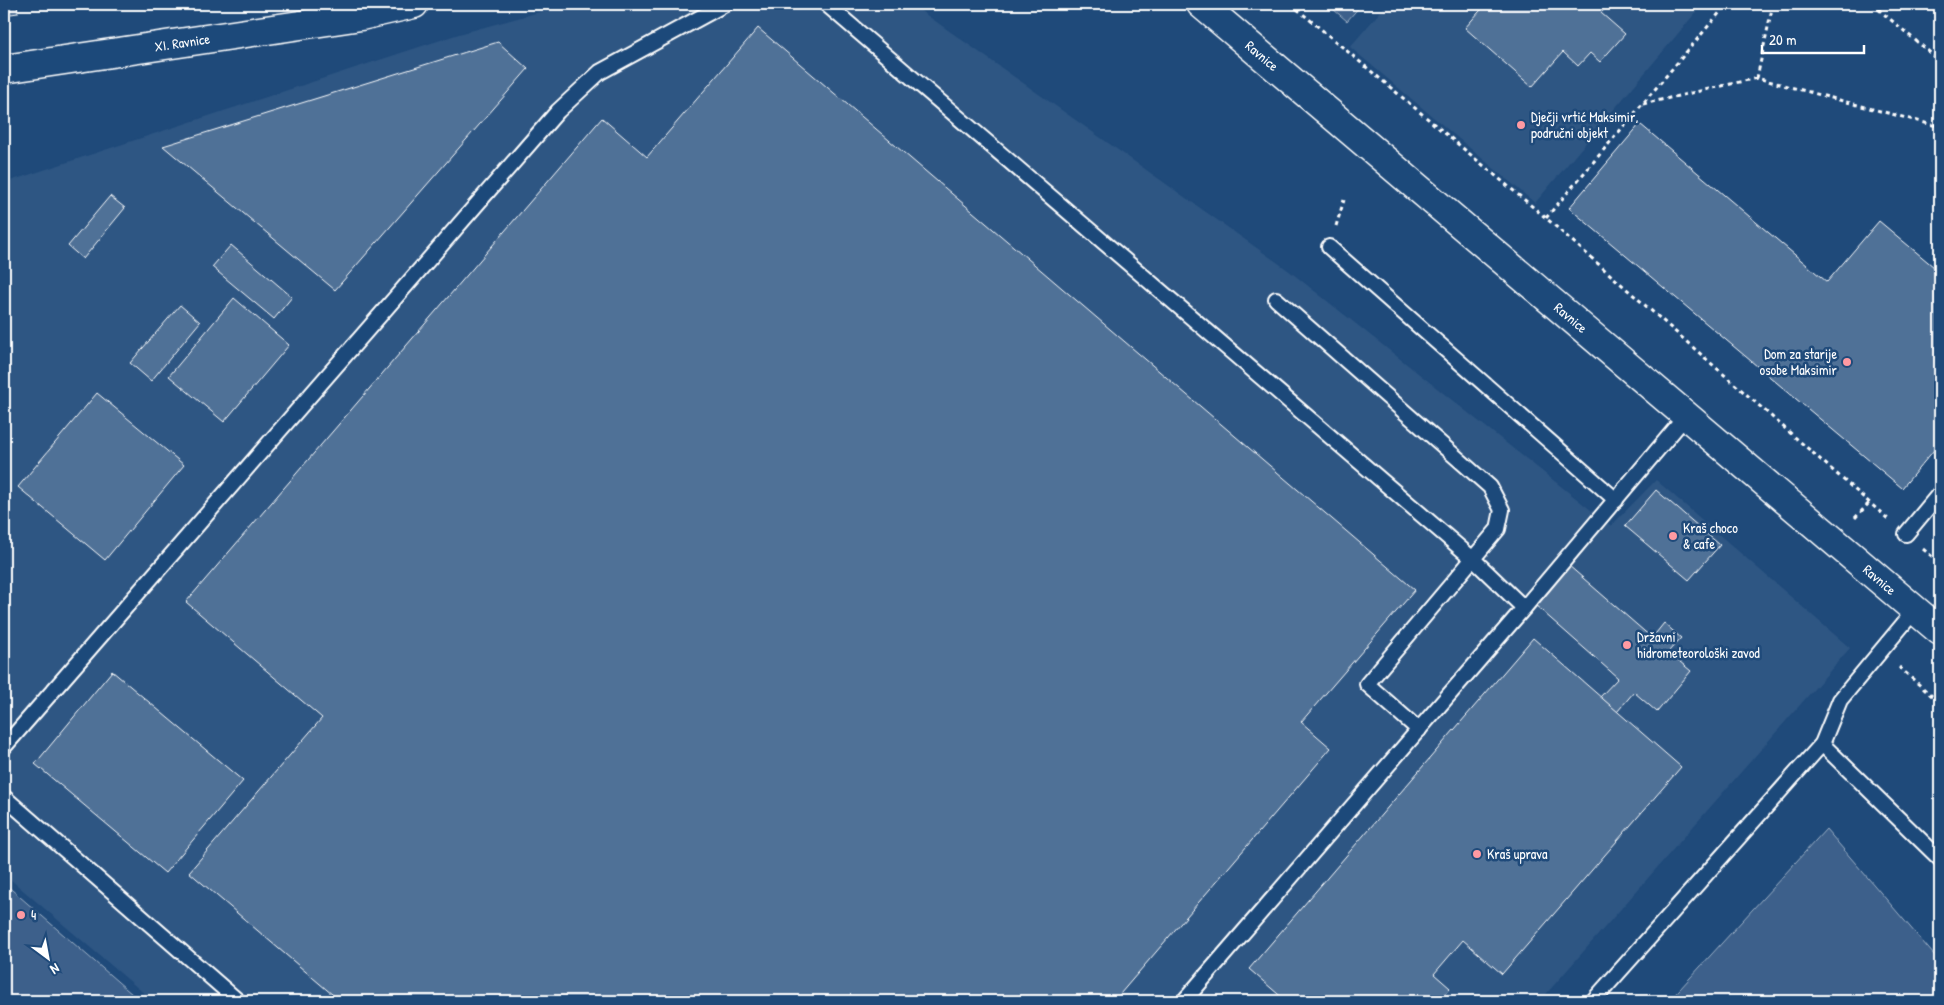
<svg xmlns="http://www.w3.org/2000/svg" width="1944" height="1005" font-family="'Patrick Hand',sans-serif">
<rect width="100%" height="100%" fill="#1f4a7a"/>
<filter id="ink" filterUnits="userSpaceOnUse"><feTurbulence type="fractalNoise" baseFrequency=".02" numOctaves="2"/><feDisplacementMap in="SourceGraphic" scale="10" xChannelSelector="R" yChannelSelector="G"/><feConvolveMatrix kernelMatrix="1 2 1 2 8 2 1 2 1" color-interpolation-filters="sRGB"/></filter>
<g filter="url(#ink)">
<g fill="#2e5683">
<polygon points="569,4 911,4 1288,270 1611,526 1656,480 1850,648 1540,1001 153,1001 4,874 4,183 459,34"/>
<polygon points="1387,4 1703,4 1535,203 1350,47"/>
</g>
<g fill="#3c618b" stroke="#9eb0c5">
<polygon points="1327,4 1362,4 1347,21"/>
<polygon points="1826,829 1940,962 1940,1001 1669,1001"/>
<polygon points="4,883 12,890 140,1001 4,1001"/>
</g>
<g fill="#507197" stroke="#fff">
<polygon points="4,4 17,4 18,13 4,15"/>
<polygon points="55,4 87,4 56,8"/>
<polygon points="1486,4 1609,4 1601,13 1625,34 1600,62 1590,53 1578,66 1563,52 1532,87 1465,28"/>
<polygon points="1933,4 1940,4 1940,10"/>
<polygon points="758,28 1415,590 1301,722 1331,748 1114,1001 340,1001 189,872 322,718 186,602 602,118 647,157"/>
<polygon points="498,42 528,69 335,290 163,146"/>
<polygon points="1640,124 1827,282 1879,221 1940,272 1940,443 1902,488 1569,208"/>
<polygon points="110,196 125,208 83,259 68,246"/>
<polygon points="231,245 292,297 274,319 212,267"/>
<polygon points="234,298 289,345 224,422 169,376"/>
<polygon points="180,305 200,322 151,381 130,363"/>
<polygon points="97,393 184,465 105,560 18,487"/>
<polygon points="1656,490 1720,545 1689,580 1625,526"/>
<polygon points="1568,565 1652,638 1664,623 1681,638 1668,652 1691,671 1657,712 1634,692 1617,712 1600,697 1618,678 1534,604"/>
<polygon points="1533,638 1681,767 1502,974 1463,940 1434,974 1450,988 1438,1001 1286,1001 1249,969"/>
<polygon points="112,671 243,781 165,873 35,764"/>
</g>
<g fill="none" stroke-linecap="round" stroke-linejoin="round">
<defs>
<g id="lane">
<polyline points="826,4 1473,559 1524,608"/>
<polyline points="1329,247 1616,500"/>
<polyline points="1276,299 1490,487 1502,510 1498,529 1367,684 1419,730"/>
<polyline points="1906,534 1940,493"/>
<polyline points="1822,744 1940,859"/>
<polyline points="4,747 558,111 600,72 725,4"/>
<polyline points="4,797 238,1001"/>
<polyline points="1184,1001 1524,608 1686,416"/>
<polyline points="1593,1001 1822,744 1840,700 1915,610"/>
</g>
<g id="secondary">
<path id="s1" d="M1201 4 1940 631"/>
<path id="s2" d="M4 69 361 16 414 4"/>
</g>
</defs>
<use href="#lane" stroke="#fff" stroke-width="18"/>
<use href="#secondary" stroke="#fff" stroke-width="31"/>
<g stroke="#fff" stroke-width="3" stroke-dasharray="4 4" stroke-linecap="butt">
<polyline points="1291,4 1546,218 1888,519"/>
<polyline points="1773,4 1757,78 1940,127"/>
<polyline points="1872,4 1940,61"/>
<polyline points="1643,104 1757,78"/>
<polyline points="1546,218 1727,4"/>
<polyline points="1336,226 1344,200"/>
<polyline points="1855,518 1870,502"/>
<polyline points="1923,549 1940,563"/>
<polyline points="1899,667 1940,703"/>
</g>
<use href="#lane" stroke="#1f4a7a" stroke-width="14"/>
<use href="#secondary" stroke="#1f4a7a" stroke-width="28"/>
</g>
</g>
<g fill="#ff9aa2" stroke="#1f4a7a" stroke-width="2">
<circle cx="1521" cy="125" r="5"/>
<circle cx="1847" cy="362" r="5"/>
<circle cx="1673" cy="536" r="5"/>
<circle cx="1627" cy="645" r="5"/>
<circle cx="1477" cy="854" r="5"/>
<circle cx="21" cy="915" r="5"/>
</g>
<g text-anchor="middle" stroke-width="5" stroke-linejoin="round" paint-order="stroke">
<g font-size="14" fill="#fff" stroke="#1f4a7a">
<text dy="5" stroke="none"><textPath href="#s2" startOffset="180">XI. Ravnice</textPath></text>
<text dy="5" stroke="none"><textPath href="#s1" startOffset="80">Ravnice</textPath></text>
<text dy="5" stroke="none"><textPath href="#s1" startOffset="485">Ravnice</textPath></text>
<text dy="5" stroke="none"><textPath href="#s1" startOffset="890">Ravnice</textPath></text>
</g>
<g font-size="14" fill="#fff" stroke="#1f4a7a" text-anchor="start">
<text x="1531" y="122">Dječji vrtić Maksimir,<tspan x="1531" dy="16">područni objekt</tspan></text>
<text x="1837" y="359" text-anchor="end">Dom za starije<tspan x="1837" dy="16">osobe Maksimir</tspan></text>
<text x="1683" y="533">Kraš choco<tspan x="1683" dy="16">&amp; cafe</tspan></text>
<text x="1637" y="642">Državni<tspan x="1637" dy="16">hidrometeorološki zavod</tspan></text>
<text x="1487" y="859">Kraš uprava</text>
<text x="31" y="920">4</text>
</g>
</g>
<rect width="1944" height="1005" fill="none" stroke="#1f4a7a" stroke-width="20"/>
<rect x="10" y="10" width="1924" height="985" fill="none" stroke="#fff" stroke-width="2" filter="url(#ink)"/>
<g transform="translate(48 958) rotate(148)" stroke="#1f4a7a" stroke-width="4" paint-order="stroke">
<path d="M0-4L9 19L0 12L-9 19Z" fill="#ffffff"/>
<text y="-8" font-size="14" font-weight="bold" text-anchor="middle" fill="#ffffff">N</text>
</g>
<path d="M1762 45v8h102v-8" fill="none" stroke="#ffffff" stroke-width="2.5"/>
<text x="1769" y="45" font-size="15" fill="#ffffff" stroke="#1f4a7a" stroke-width="4" paint-order="stroke">20 m</text>
</svg>
